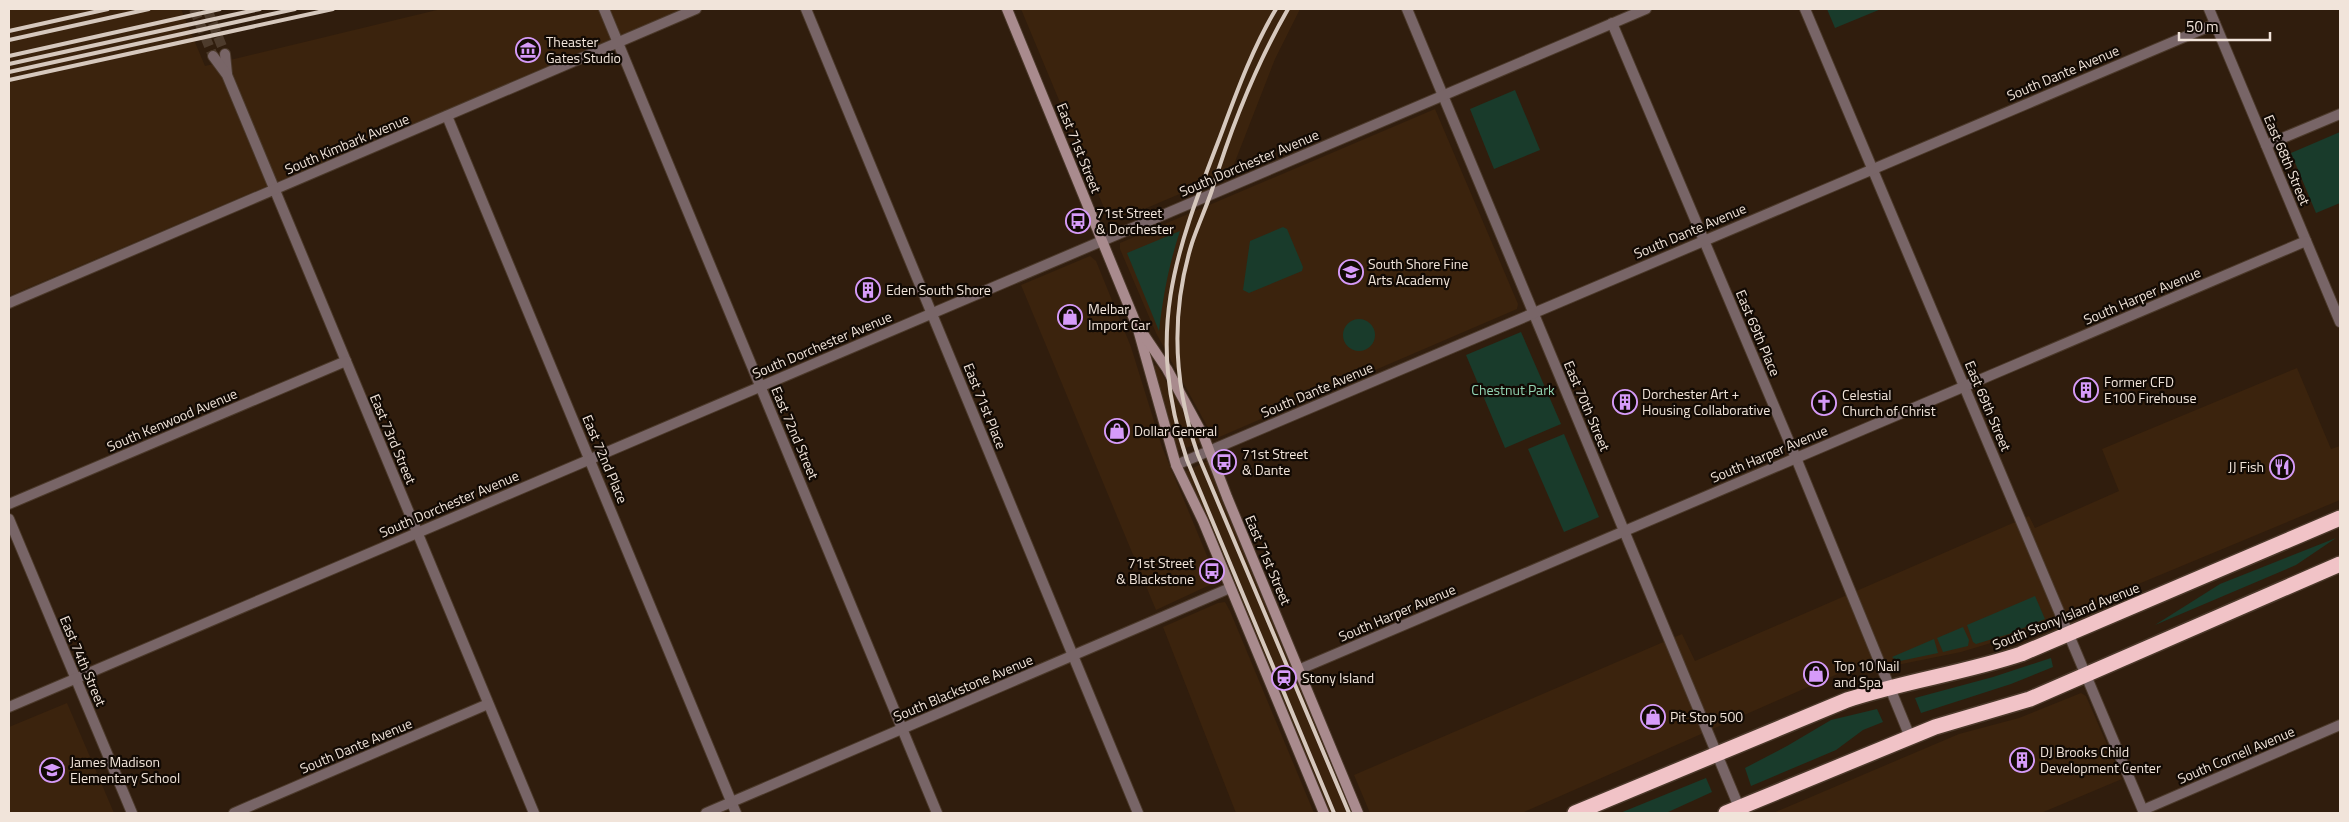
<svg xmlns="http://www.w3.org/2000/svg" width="2349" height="822" font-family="'Titillium Web',sans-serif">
<rect width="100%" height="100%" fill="#301d0d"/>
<g fill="#3b230d">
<polygon points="9,9 181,9 205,66 441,9 683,9 9,296"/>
<polygon points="1021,9 1300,9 1275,59 1231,172 1114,222 1107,215"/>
<polygon points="1435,109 1518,304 1517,309 1217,438 1213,437 1156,333 1120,249 1120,243"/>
<polygon points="1090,256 1096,261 1131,347 1162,447 1217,580 1214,583 1156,610 1021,285"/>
<polygon points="1155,365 1158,367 1199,438 1200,443 1177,451 1153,368"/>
<polygon points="2297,368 2331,449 2340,446 2340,500 2011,637 1961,652 1897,665 1867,661 1522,813 1370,813 1354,775 1682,634 1695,661 2029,516 2035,528 2119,491 2102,449"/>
<polygon points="1208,461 1354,813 1330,813 1199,500 1184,472"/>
<polygon points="1225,602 1230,611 1314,813 1236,813 1163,627 1218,603"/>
<polygon points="2081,693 2086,696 2122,779 2041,813 1773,813 1959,734 2019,718"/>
<polygon points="67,703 114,813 9,813 9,727"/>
</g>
<g fill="#193b2b">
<polygon points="1827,9 1881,9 1835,28"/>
<polygon points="1515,90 1540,150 1494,169 1470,109"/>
<polygon points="2340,132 2340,203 2316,213 2291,153"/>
<polygon points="1283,227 1287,229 1303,267 1302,271 1249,293 1243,290 1250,241"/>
<path d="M1180 231C1169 264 1163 296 1159 331L1127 253Z"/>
<circle cx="1359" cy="335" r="16"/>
<polygon points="1521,332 1561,424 1505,448 1466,355"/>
<polygon points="1564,434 1599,517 1564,532 1528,449"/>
<polygon points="2336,538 2296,565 2155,625 2220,584"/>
<polygon points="2035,596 2045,619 2009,634 1976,644 1973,642 1967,625"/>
<polygon points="1963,627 1969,640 1968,646 1943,652 1937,638"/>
<polygon points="1934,639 1938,653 1900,661 1896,660 1892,657"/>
<polygon points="2051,658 2053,667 2011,684 1921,713 1915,698 1993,677"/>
<polygon points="1877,709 1883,722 1863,730 1836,750 1751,786 1745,768 1787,746 1831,720"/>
<polygon points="1706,778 1712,792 1666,813 1620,813"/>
</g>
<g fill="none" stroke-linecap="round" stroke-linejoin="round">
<g stroke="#4d3b2c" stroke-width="10" stroke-dasharray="10 5" stroke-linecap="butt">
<polyline points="194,9 213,56"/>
<polyline points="207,9 225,54"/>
</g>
<defs>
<g id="street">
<polyline points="604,9 937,813"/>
<polyline points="806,9 1138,813"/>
<polyline points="1407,9 1741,812"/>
<polyline points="1805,9 2144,813"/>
<polyline points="2209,9 2340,322"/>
<polyline points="1612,23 1796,458 1910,737"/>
<polyline points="225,54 227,74"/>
<polyline points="213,56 227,75 534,813"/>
<polyline points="447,116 736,813"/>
<polyline points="2266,145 2340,114"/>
<polyline points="9,303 696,9"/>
<polyline points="1176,465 2215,24"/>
<polyline points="9,504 346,361"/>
<polyline points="9,519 132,813"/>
<polyline points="1298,670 2306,241"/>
<polyline points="9,707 1646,9"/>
<polyline points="2143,810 2340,725"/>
<polyline points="234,813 488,704"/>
<polyline points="706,813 1230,588"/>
</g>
<g id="secondary">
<polyline points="1007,9 1137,326 1176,465 1203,521 1324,813"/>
<polyline points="1142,332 1167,369 1204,437 1227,497 1358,813"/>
</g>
<g id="highway">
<path d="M1575 813 1847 700C1905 681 1964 673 2021 654L2340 518"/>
<polyline points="1726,813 1935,727 2030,699 2340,564"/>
</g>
</defs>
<use href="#street" stroke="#4b392a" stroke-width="12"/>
<use href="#secondary" stroke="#4b392a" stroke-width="12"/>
<use href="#highway" stroke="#4b392a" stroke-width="18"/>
<use href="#street" stroke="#786567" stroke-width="10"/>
<use href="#secondary" stroke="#a98b8e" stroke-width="10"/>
<use href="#highway" stroke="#f1c3c7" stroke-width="15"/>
<g stroke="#d6c8bd" stroke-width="4">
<path d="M1276 9C1252 49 1236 94 1220 137 1174 256 1145 333 1187 460L1334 813"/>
<path d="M1288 9C1256 65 1231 128 1212 190 1206 208 1198 225 1192 243 1170 314 1174 386 1198 455L1349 813"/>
<polyline points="9,31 108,9"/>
<polyline points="9,40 149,9"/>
<polyline points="9,56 220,9"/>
<polyline points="9,64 260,9"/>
<polyline points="9,72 295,9"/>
<polyline points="9,80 333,9"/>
</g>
</g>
<defs>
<symbol id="museum-ring" viewBox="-11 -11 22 22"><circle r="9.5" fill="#120a04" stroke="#d69bf9" stroke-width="1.5"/><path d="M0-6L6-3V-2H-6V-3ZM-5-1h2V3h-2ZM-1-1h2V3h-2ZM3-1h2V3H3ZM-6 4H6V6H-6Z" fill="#d69bf9"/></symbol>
<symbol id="bus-ring" viewBox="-11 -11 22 22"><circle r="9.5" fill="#120a04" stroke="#d69bf9" stroke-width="1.5"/><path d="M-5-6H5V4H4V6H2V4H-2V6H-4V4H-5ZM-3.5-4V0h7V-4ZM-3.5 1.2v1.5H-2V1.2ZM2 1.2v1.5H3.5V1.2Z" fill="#d69bf9"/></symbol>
<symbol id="school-ring" viewBox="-11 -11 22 22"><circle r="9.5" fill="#120a04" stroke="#d69bf9" stroke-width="1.5"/><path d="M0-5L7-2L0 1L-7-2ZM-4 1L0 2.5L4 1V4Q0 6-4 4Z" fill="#d69bf9"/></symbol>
<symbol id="building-ring" viewBox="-11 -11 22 22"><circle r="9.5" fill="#120a04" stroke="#d69bf9" stroke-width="1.5"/><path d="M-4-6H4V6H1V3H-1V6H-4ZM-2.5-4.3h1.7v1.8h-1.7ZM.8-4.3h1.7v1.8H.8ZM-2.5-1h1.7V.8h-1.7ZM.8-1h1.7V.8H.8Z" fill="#d69bf9"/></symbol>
<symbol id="shop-ring" viewBox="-11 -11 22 22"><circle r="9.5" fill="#120a04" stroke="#d69bf9" stroke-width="1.5"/><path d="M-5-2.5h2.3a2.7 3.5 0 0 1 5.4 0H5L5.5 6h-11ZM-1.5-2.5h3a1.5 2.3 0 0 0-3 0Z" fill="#d69bf9"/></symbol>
<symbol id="church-ring" viewBox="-11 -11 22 22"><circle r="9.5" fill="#120a04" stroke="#d69bf9" stroke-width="1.5"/><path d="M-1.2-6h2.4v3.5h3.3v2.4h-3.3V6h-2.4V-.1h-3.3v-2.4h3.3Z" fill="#d69bf9"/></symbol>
<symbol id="restaurant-ring" viewBox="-11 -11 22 22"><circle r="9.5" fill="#120a04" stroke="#d69bf9" stroke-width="1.5"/><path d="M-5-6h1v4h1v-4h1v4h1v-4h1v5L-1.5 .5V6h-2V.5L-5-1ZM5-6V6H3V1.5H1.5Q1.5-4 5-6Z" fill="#d69bf9"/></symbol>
<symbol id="station-ring" viewBox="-11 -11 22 22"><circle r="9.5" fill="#120a04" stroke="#d69bf9" stroke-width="1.5"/><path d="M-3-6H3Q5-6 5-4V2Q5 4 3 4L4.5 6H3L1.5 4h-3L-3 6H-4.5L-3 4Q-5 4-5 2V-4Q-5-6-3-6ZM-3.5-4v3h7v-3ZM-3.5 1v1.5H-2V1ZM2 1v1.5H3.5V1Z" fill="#d69bf9"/></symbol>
</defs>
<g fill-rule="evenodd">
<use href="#museum-ring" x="514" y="36" width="28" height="28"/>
<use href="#bus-ring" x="1064" y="207" width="28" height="28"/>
<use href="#school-ring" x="1337" y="258" width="28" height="28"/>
<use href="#building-ring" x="854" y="276" width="28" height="28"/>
<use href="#shop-ring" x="1056" y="303" width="28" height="28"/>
<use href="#building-ring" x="2072" y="376" width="28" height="28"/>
<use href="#building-ring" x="1611" y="388" width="28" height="28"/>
<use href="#church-ring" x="1810" y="389" width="28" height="28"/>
<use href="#shop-ring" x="1103" y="417" width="28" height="28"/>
<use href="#bus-ring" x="1210" y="448" width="28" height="28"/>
<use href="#restaurant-ring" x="2268" y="453" width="28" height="28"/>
<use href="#bus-ring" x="1198" y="557" width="28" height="28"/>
<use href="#shop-ring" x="1802" y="660" width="28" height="28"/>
<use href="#station-ring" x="1270" y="664" width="28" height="28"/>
<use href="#shop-ring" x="1639" y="703" width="28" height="28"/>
<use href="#building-ring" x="2008" y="746" width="28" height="28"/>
<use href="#school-ring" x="38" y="756" width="28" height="28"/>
</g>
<g text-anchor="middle" stroke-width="4.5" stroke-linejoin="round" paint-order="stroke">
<g font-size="14" fill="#f1e4da" stroke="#120a04" text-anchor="start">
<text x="546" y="47">Theaster<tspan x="546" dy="16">Gates Studio</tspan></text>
<text x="1096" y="218">71st Street<tspan x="1096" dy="16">&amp; Dorchester</tspan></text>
<text x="1368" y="269">South Shore Fine<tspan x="1368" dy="16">Arts Academy</tspan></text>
<text x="886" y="295">Eden South Shore</text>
<text x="1088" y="314">Melbar<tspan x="1088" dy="16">Import Car</tspan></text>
<text x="2104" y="387">Former CFD<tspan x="2104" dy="16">E100 Firehouse</tspan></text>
<text x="1642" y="399">Dorchester Art +<tspan x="1642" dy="16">Housing Collaborative</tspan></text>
<text x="1842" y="400">Celestial<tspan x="1842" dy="16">Church of Christ</tspan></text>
<text x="1134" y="436">Dollar General</text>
<text x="1242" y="459">71st Street<tspan x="1242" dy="16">&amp; Dante</tspan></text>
<text x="2264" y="472" text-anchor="end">JJ Fish</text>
<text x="1194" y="568" text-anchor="end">71st Street<tspan x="1194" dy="16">&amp; Blackstone</tspan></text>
<text x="1834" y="671">Top 10 Nail<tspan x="1834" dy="16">and Spa</tspan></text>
<text x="1302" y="683">Stony Island</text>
<text x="1670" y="722">Pit Stop 500</text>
<text x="2040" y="757">DJ Brooks Child<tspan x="2040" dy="16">Development Center</tspan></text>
<text x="70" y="767">James Madison<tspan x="70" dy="16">Elementary School</tspan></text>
</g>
<g font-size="14" fill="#f1e4da" stroke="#120a04">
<text transform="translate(2063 73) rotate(-23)" y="5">South Dante Avenue</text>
<text transform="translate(347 144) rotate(-23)" y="5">South Kimbark Avenue</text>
<text transform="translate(1079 148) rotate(68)" y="5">East 71st Street</text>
<text transform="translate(2287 160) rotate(67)" y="5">East 68th Street</text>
<text transform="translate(1249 163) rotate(-23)" y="5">South Dorchester Avenue</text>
<text transform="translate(1690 231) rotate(-23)" y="5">South Dante Avenue</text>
<text transform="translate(2142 296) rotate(-23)" y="5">South Harper Avenue</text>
<text transform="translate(1758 333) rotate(67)" y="5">East 69th Place</text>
<text transform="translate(822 345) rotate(-23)" y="5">South Dorchester Avenue</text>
<text transform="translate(1317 390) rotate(-23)" y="5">South Dante Avenue</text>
<text transform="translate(985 406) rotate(68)" y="5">East 71st Place</text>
<text transform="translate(1587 406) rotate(67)" y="5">East 70th Street</text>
<text transform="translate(1988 406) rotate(67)" y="5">East 69th Street</text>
<text transform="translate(172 420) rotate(-23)" y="5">South Kenwood Avenue</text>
<text transform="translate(795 433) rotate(67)" y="5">East 72nd Street</text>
<text transform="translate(393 439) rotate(67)" y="5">East 73rd Street</text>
<text transform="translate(1769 454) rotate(-23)" y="5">South Harper Avenue</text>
<text transform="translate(605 459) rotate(67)" y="5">East 72nd Place</text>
<text transform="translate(449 504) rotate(-23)" y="5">South Dorchester Avenue</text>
<text transform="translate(1268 560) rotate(67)" y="5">East 71st Street</text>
<text transform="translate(1397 613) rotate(-23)" y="5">South Harper Avenue</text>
<text transform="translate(2066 616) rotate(-22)" y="5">South Stony Island Avenue</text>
<text transform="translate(83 661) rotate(67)" y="5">East 74th Street</text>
<text transform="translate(963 688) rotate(-23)" y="5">South Blackstone Avenue</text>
<text transform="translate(356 746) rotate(-23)" y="5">South Dante Avenue</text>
<text transform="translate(2236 755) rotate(-23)" y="5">South Cornell Avenue</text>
</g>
<g font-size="14" fill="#93d6b4" stroke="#120a04">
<text x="1513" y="395">Chestnut Park</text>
</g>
</g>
<rect width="2349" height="822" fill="none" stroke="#f1e4da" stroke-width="20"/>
<path d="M2179 32v8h91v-8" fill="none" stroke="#f1e4da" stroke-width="2.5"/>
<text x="2186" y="32" font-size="15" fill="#f1e4da" stroke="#120a04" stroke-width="4" paint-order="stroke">50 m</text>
</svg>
